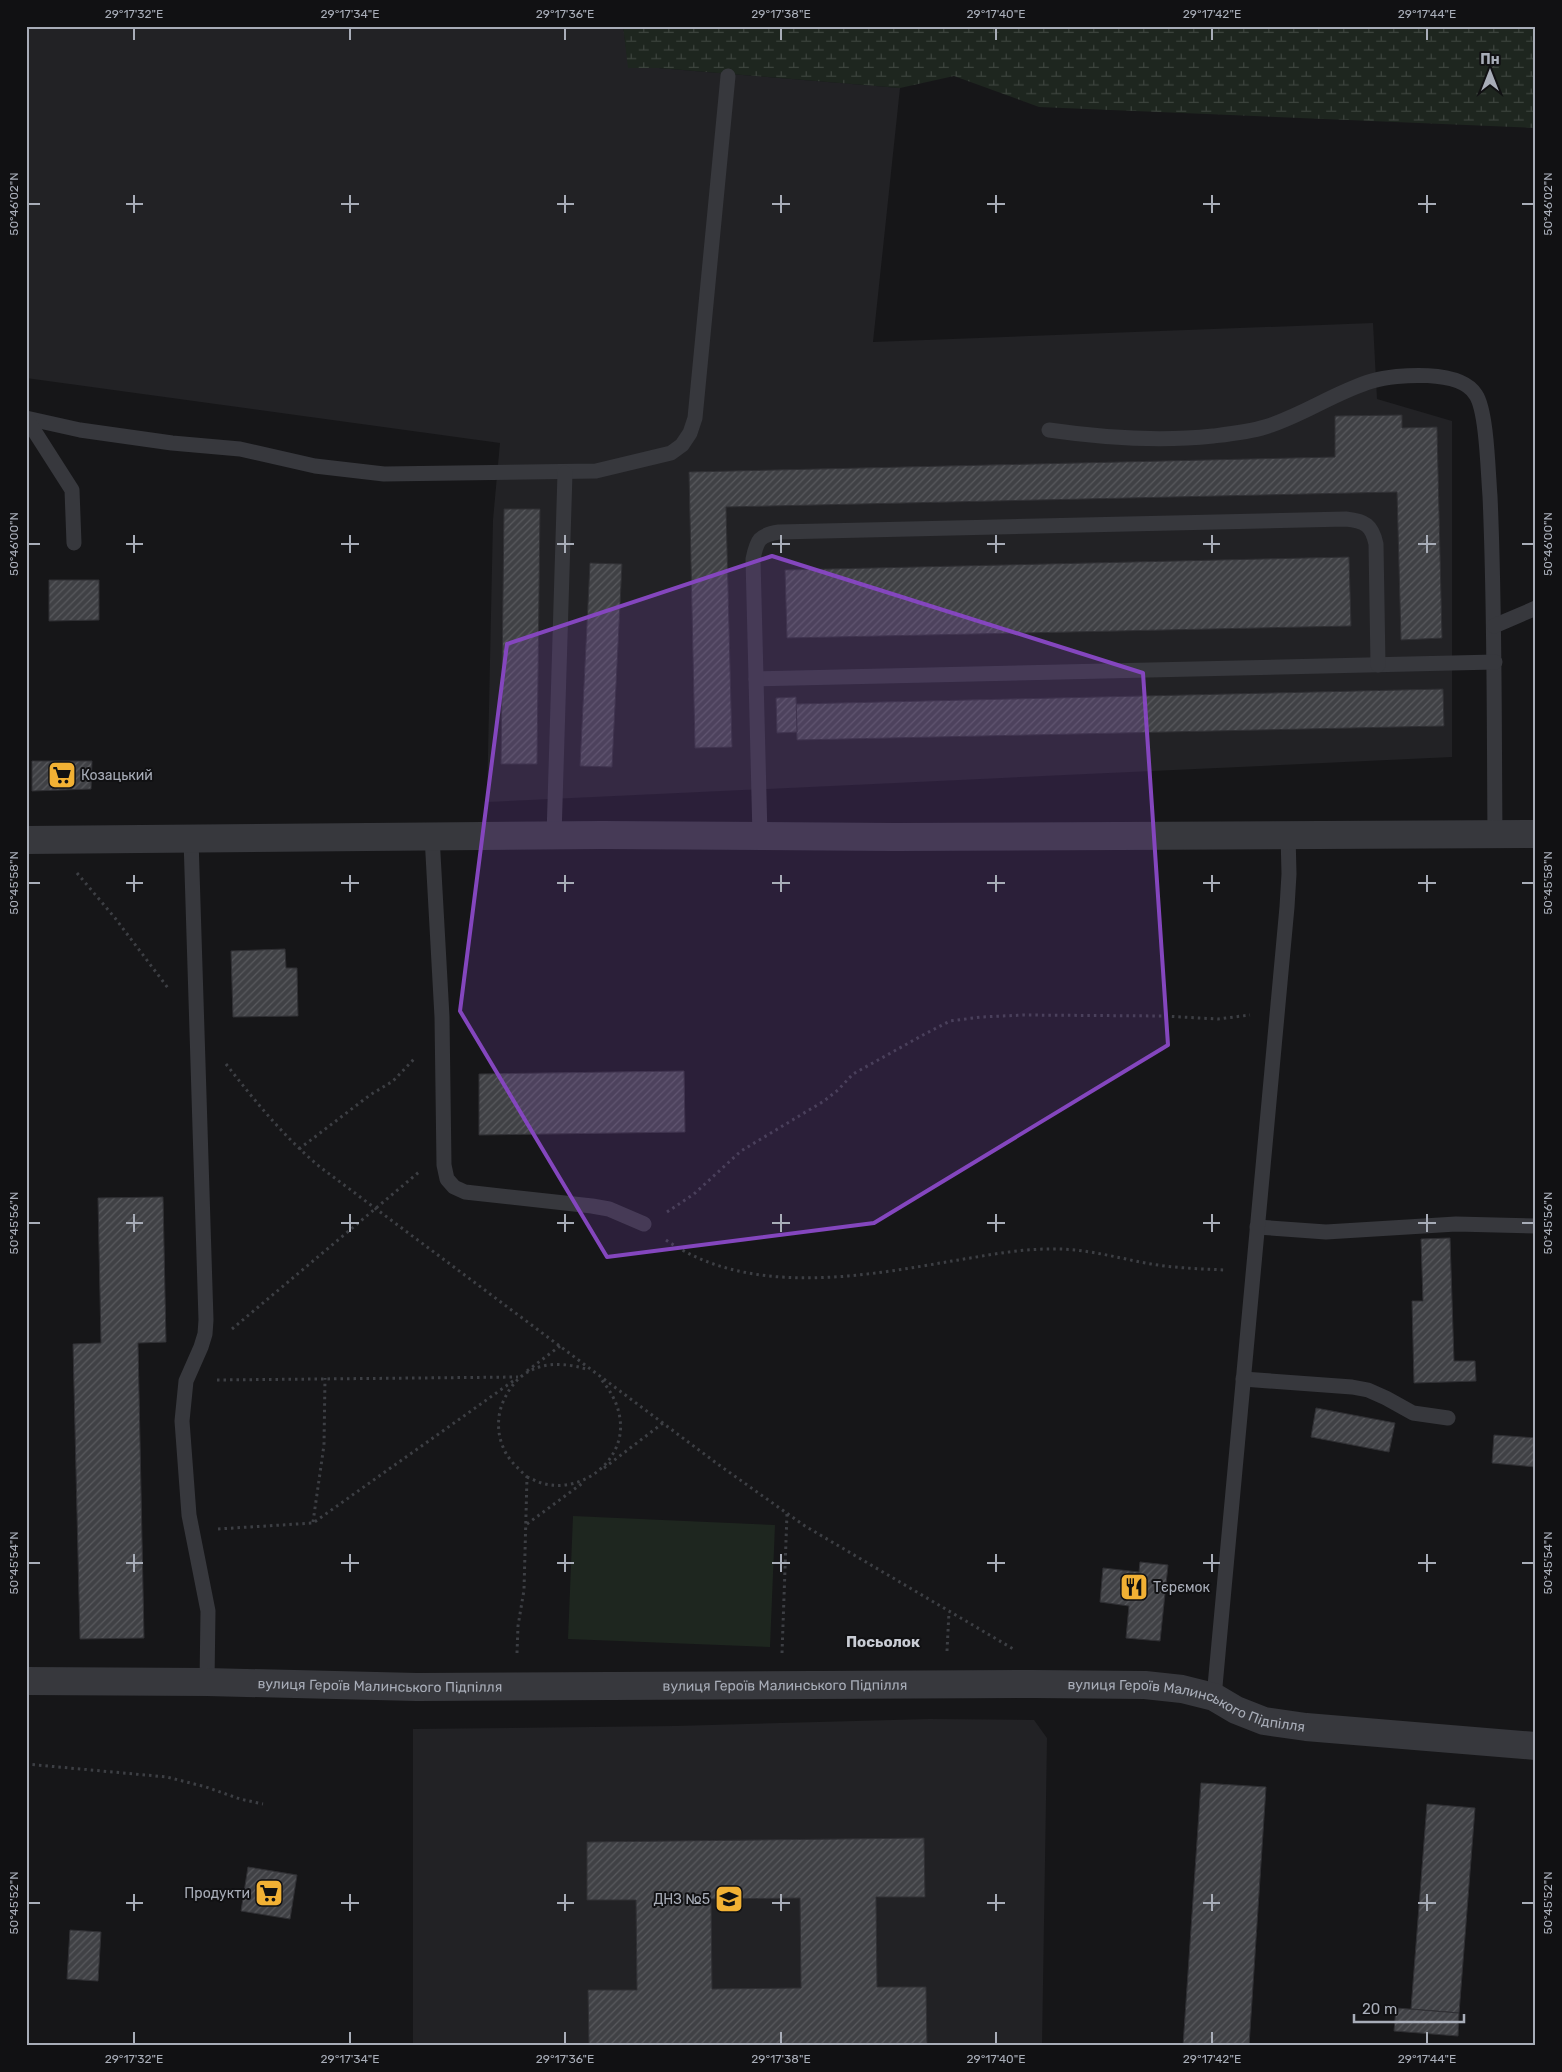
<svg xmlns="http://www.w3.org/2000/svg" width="1562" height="2072" font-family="Rubik,sans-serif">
<defs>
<pattern id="wetland-marsh" width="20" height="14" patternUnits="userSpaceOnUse" patternTransform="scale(1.25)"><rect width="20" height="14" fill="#1e261f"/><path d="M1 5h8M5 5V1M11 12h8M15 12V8" fill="none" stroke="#3c433d"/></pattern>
<pattern id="building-hatch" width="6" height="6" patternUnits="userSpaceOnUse" patternTransform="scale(1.25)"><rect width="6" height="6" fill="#404145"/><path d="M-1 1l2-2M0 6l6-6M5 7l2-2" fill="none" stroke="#595a5e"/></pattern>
</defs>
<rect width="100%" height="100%" fill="#161618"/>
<g fill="#222225">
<polygon points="26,26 623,26 629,68 659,68 900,88 873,342 1373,323 1377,399 1452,421 1452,757 487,802 493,520 500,443 26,378"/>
<polygon points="929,1719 1034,1720 1047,1738 1042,2046 413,2046 413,1729 675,1726"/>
</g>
<polygon fill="url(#wetland-marsh)" points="623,26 1536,26 1536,128 1039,107 954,76 900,88 659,68 628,68"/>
<polygon fill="#1e261f" points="573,1516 775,1525 770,1647 568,1639"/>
<g fill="url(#building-hatch)" stroke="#303034" fill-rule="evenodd">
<polygon points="1402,415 1402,428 1437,427 1442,638 1401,640 1397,492 726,507 732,747 695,748 689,472 1335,457 1335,416"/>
<polygon points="504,509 540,509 537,764 501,764"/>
<polygon points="1349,557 1351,626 787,638 785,570"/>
<polygon points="590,563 622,564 612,767 580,766"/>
<polygon points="49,580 99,580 99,620 49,621"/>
<polygon points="1443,689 1444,726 797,740 796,704"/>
<polygon points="796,697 797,732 777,733 776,698"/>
<polygon points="32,761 92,761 91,789 32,791"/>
<polygon points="285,949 286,968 297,968 298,1016 233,1017 231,951"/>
<polygon points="684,1071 685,1132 479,1135 479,1074"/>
<polygon points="163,1197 166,1342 138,1343 144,1638 80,1639 73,1344 101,1343 98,1198"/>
<polygon points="1450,1238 1454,1361 1475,1361 1476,1381 1414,1383 1412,1301 1423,1301 1421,1239"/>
<polygon points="1316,1408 1395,1423 1389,1452 1311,1437"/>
<polygon points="1494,1435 1536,1438 1536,1467 1492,1463"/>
<polygon points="1140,1562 1168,1565 1160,1641 1126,1638 1129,1606 1100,1602 1103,1568 1139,1572"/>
<polygon points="1201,1783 1266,1787 1249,2046 1183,2046"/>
<polygon points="1427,1804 1475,1808 1459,2013 1411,2009"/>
<path d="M924 1838 925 1897H876L877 1987H926L927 2045 589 2046 588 1990H637L636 1900H587V1842ZM800 1898 801 1988 712 1989 711 1899Z"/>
<polygon points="248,1867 297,1875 290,1919 241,1911"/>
<polygon points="70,1930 101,1932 98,1981 67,1979"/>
<polygon points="1396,2008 1459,2013 1458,2036 1394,2031"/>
</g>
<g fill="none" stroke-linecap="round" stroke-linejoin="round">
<g stroke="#3d3f44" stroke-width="3" stroke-dasharray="2.5 4" stroke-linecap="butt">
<polyline points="77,873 115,918 168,988"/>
<path d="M226 1064C255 1101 284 1137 320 1167L719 1465 805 1526 1015 1650"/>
<polyline points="299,1149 370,1095 393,1081 416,1057"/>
<polyline points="667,1212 694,1194 741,1151 824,1101 838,1090 853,1074 923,1035 950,1021 981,1017 1024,1015 1164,1016 1218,1019 1250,1015"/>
<path d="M666 1240C748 1297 860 1277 952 1261 984 1256 1017 1249 1050 1249 1085 1248 1117 1258 1151 1264 1175 1268 1201 1269 1226 1270"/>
<polyline points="232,1329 419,1172"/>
<polyline points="527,1371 560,1346"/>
<polyline points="217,1380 518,1377"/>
<polyline points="604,1468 663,1423"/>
<path d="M527 1477C533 1479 539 1483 545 1484 584 1493 626 1459 620 1419 618 1403 610 1390 600 1378"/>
<polyline points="313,1522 324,1445 325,1378"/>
<polyline points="527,1524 584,1482"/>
<polyline points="218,1529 313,1523 516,1379"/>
<polyline points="947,1651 949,1612"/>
<path d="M517 1653 518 1626 524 1590 527 1477C518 1468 508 1460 503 1447 497 1433 497 1416 503 1402 519 1364 553 1358 589 1370"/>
<polyline points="782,1653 787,1513"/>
<polyline points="26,1764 167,1777 206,1787 240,1799 263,1804"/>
</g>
<g stroke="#37383d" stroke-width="15">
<polyline points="26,418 80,430 172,443 240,449 315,466 384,474 596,471 671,453 682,445 690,433 695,418 728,76"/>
<polyline points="26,418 72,490 74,543"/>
<path d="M1049 430C1104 438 1157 442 1213 436 1230 434 1249 432 1265 427 1302 416 1335 392 1372 381 1397 374 1461 369 1476 395 1487 412 1488 474 1490 496 1495 609 1494 722 1495 835"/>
<polyline points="1494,626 1536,608"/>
<polyline points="756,679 1495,662"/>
<polyline points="432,836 442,1017 444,1165 447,1179 454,1187 465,1192 592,1206 609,1209 644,1224"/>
<polyline points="554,836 565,473"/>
<path d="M760 836 753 559C757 540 759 535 779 532L1346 519C1365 521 1372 525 1376 544L1378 665"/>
<polyline points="191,839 206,1320 205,1334 201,1347 186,1381 182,1421 189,1515 208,1611 207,1682"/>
<polyline points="1257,1227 1326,1232 1456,1224 1536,1226"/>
<polyline points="1243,1379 1352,1387 1368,1390 1386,1398 1413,1413 1448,1418"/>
<polyline points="1214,1697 1287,907 1289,874 1288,834"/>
</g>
<g stroke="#37383d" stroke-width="28">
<polyline points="26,840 602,835 895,837 1536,834"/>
<path id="s1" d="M26 1681 207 1682 417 1687 1034 1684 1145 1685 1182 1689 1214 1697 1236 1710 1264 1721 1306 1727 1536 1746"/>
</g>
</g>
<path fill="#8446be" fill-opacity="0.2" stroke="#8446be" stroke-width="4" stroke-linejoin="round" d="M772 556 1143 673 1168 1045 874 1223 607 1257 460 1011 507 644Z"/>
<path fill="none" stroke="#a8adb8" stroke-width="2" d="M134 28V40M350 28V40M565 28V40M781 28V40M996 28V40M1212 28V40M1427 28V40M134 195V213M350 195V213M565 195V213M781 195V213M996 195V213M1212 195V213M1427 195V213M28 204H40M126 204H143M341 204H359M557 204H574M772 204H790M987 204H1005M1203 204H1220M1418 204H1436M1522 204H1534M134 535V553M350 535V553M565 535V553M781 535V553M996 535V553M1212 535V553M1427 535V553M28 544H40M126 544H143M341 544H359M557 544H574M772 544H790M987 544H1005M1203 544H1220M1418 544H1436M1522 544H1534M134 875V892M350 875V892M565 875V892M781 875V892M996 875V892M1212 875V892M1427 875V892M28 883H40M126 883H143M341 883H359M557 883H574M772 883H790M987 883H1005M1203 883H1220M1418 883H1436M1522 883H1534M134 1214V1232M350 1214V1232M565 1214V1232M781 1214V1232M996 1214V1232M1212 1214V1232M1427 1214V1232M28 1223H40M126 1223H143M341 1223H359M557 1223H574M772 1223H790M987 1223H1005M1203 1223H1220M1418 1223H1436M1522 1223H1534M134 1554V1572M350 1554V1572M565 1554V1572M781 1554V1572M996 1554V1572M1212 1554V1572M1427 1554V1572M28 1563H40M126 1563H143M341 1563H359M557 1563H574M772 1563H790M987 1563H1005M1203 1563H1220M1418 1563H1436M1522 1563H1534M134 1894V1911M350 1894V1911M565 1894V1911M781 1894V1911M996 1894V1911M1212 1894V1911M1427 1894V1911M28 1903H40M126 1903H143M341 1903H359M557 1903H574M772 1903H790M987 1903H1005M1203 1903H1220M1418 1903H1436M1522 1903H1534M134 2032V2044M350 2032V2044M565 2032V2044M781 2032V2044M996 2032V2044M1212 2032V2044M1427 2032V2044"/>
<defs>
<symbol id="supermarket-square" viewBox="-11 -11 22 22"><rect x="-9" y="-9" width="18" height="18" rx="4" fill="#f2b134" stroke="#111113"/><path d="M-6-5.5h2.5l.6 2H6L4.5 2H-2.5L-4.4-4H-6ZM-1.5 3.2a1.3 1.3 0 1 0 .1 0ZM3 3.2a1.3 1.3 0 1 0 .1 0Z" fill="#111"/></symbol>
<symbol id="restaurant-square" viewBox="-11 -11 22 22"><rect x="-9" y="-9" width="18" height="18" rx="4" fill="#f2b134" stroke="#111113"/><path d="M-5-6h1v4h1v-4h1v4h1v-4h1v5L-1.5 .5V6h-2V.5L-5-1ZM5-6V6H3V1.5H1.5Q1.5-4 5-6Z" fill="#111"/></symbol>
<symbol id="school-square" viewBox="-11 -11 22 22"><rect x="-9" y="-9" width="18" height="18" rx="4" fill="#f2b134" stroke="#111113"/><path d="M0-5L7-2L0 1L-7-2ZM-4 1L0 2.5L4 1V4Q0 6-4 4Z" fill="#111"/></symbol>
</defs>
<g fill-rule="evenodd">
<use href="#supermarket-square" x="46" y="759" width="32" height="32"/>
<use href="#restaurant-square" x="1118" y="1571" width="32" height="32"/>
<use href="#supermarket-square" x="253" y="1877" width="32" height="32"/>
<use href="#school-square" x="713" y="1883" width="32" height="32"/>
</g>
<g text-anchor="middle" stroke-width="4" stroke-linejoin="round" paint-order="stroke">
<g font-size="14" fill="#a8adb8" stroke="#111113" text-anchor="start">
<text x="81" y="780">Козацький</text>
<text x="1153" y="1592">Тєрємок</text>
<text x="250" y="1898" text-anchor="end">Продукти</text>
<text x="710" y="1904" text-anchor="end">ДНЗ №5</text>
</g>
<g font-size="14" fill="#a8adb8" stroke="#111113">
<text dy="5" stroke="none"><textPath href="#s1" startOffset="354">вулиця Героїв Малинського Підпілля</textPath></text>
<text dy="5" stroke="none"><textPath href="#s1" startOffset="759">вулиця Героїв Малинського Підпілля</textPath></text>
<text dy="5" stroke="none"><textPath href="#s1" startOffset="1164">вулиця Героїв Малинського Підпілля</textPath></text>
</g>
<g font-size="15" font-weight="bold" fill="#c9ccd4" stroke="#111113">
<text x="883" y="1647">Посьолок</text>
</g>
</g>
<rect width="1562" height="2072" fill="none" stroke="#111113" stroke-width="55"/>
<g transform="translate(1490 72)" stroke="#111113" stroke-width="4" paint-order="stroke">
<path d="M0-4L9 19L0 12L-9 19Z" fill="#a8adb8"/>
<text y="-8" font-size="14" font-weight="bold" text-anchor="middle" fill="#a8adb8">Пн</text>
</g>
<path d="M1354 2014v8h110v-8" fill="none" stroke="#a8adb8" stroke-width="2.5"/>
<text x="1362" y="2014" font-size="15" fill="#a8adb8" stroke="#111113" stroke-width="4" paint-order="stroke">20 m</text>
<rect x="28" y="28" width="1506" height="2016" fill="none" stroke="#a8adb8" stroke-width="2"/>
<g font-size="12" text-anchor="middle" fill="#a8adb8">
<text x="134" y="18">29°17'32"E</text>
<text x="350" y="18">29°17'34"E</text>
<text x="565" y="18">29°17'36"E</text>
<text x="781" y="18">29°17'38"E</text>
<text x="996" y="18">29°17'40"E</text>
<text x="1212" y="18">29°17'42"E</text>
<text x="1427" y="18">29°17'44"E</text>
<text transform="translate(14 204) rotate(-90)" y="4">50°46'02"N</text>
<text transform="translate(1548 204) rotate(-90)" y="4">50°46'02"N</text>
<text transform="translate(14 544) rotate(-90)" y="4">50°46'00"N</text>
<text transform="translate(1548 544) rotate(-90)" y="4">50°46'00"N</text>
<text transform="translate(14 883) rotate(-90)" y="4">50°45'58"N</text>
<text transform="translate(1548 883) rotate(-90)" y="4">50°45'58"N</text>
<text transform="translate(14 1223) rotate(-90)" y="4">50°45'56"N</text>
<text transform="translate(1548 1223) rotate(-90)" y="4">50°45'56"N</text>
<text transform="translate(14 1563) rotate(-90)" y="4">50°45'54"N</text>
<text transform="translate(1548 1563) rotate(-90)" y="4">50°45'54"N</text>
<text transform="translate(14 1903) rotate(-90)" y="4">50°45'52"N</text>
<text transform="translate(1548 1903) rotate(-90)" y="4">50°45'52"N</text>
<text x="134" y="2063">29°17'32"E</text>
<text x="350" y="2063">29°17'34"E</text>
<text x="565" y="2063">29°17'36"E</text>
<text x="781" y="2063">29°17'38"E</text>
<text x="996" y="2063">29°17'40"E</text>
<text x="1212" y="2063">29°17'42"E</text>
<text x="1427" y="2063">29°17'44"E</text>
</g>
</svg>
